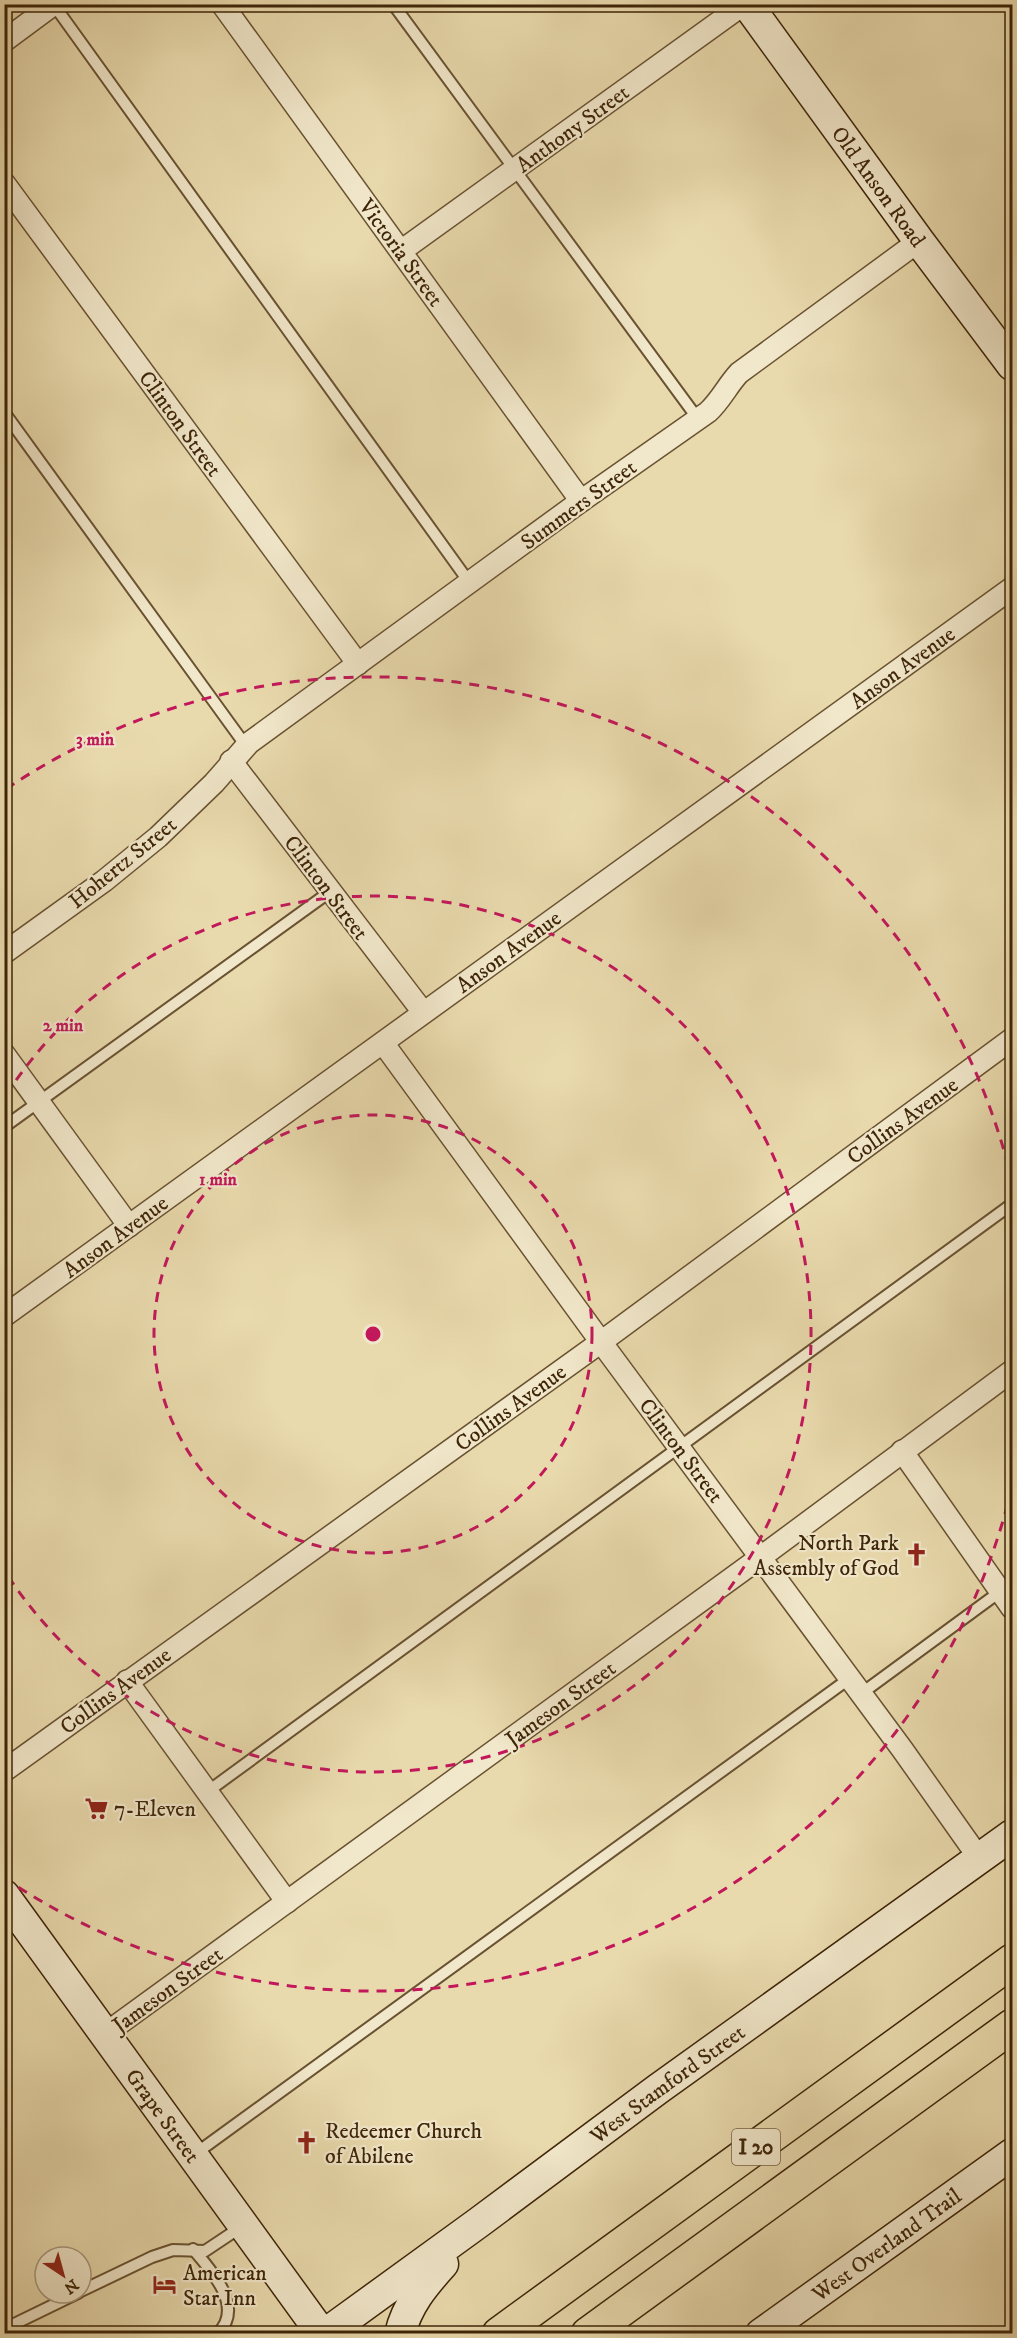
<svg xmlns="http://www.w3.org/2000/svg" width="1017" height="2338" font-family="'IM FELL DW Pica',serif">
<rect width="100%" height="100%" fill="#e9daad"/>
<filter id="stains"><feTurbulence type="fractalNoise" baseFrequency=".00333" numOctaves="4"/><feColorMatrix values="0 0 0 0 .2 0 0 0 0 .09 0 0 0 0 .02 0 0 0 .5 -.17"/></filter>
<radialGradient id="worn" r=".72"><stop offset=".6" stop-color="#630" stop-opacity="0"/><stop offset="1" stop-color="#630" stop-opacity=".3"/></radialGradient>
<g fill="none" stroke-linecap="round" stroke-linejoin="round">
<defs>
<g id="lane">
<polyline points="393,4 698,419"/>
<polyline points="54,5 469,582"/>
<polyline points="4,412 246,746"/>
<polyline points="4,1127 331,891"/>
<polyline points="862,1693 1001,1591"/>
<polyline points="207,1792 1012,1204"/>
<polyline points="195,2154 850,1678"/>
<path d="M193 2249C211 2270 245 2307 218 2333"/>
<polyline points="81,2291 152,2257 173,2250 205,2251 241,2227"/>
<polyline points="4,2329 78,2293"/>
</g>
<g id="street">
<polyline points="222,4 581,501"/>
<polyline points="4,41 54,4"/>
<polyline points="4,183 358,664"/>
<polyline points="401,251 744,4"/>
<polyline points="231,761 423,1012"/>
<path d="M4 953 104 881 158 837 214 783 249 743 581 501 708 412C721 400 727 386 739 373L919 241"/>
<polyline points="383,1043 601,1342 902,1749 979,1858"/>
<polyline points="4,1054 129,1226"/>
<polyline points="4,1316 1012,588"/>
<polyline points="902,1451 1012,1608"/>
<polyline points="127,1681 287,1902"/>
<polyline points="4,1771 601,1342 1012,1039"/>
<polyline points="105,2034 761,1557 1012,1371"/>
</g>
<g id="secondary">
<path id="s1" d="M747 4 919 241 1012 365"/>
<path id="s2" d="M4 1895 322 2334"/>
<path id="s3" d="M325 2334 478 2223 658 2089 1012 1835"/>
<path d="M400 2334C407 2305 424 2285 443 2264"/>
<path id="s4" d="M761 2334 1012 2154"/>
</g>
<g id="highway">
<polyline points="499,2334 1012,1961"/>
<polyline points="588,2334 1012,2026"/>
</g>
</defs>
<use href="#lane" stroke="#695231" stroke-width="14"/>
<use href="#street" stroke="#695231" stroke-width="24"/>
<use href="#secondary" stroke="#3e2508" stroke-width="33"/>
<use href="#highway" stroke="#3e2508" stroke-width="36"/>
<use href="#lane" stroke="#f1e7ca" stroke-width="10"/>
<use href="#street" stroke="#f1e7ca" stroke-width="21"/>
<use href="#secondary" stroke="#f1e7ca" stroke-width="30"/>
<use href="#highway" stroke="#e9daad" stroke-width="33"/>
</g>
<g fill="none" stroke="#c2185b" stroke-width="3" stroke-dasharray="10 8">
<circle cx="373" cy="1334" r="219"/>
<path d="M6 1095A438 438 0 1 1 6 1573"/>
<path d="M1012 1487A657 657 0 0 1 6 1879M6 789A657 657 0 0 1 1012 1181"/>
</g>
<defs>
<symbol id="church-bare" viewBox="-9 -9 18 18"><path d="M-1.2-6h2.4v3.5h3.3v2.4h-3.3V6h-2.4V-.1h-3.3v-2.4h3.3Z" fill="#8f2418" stroke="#f1e7ca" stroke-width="2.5" paint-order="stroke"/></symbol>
<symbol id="supermarket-bare" viewBox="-9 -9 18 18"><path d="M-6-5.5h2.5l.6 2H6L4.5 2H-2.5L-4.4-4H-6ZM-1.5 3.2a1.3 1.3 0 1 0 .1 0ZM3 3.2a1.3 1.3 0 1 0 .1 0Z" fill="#8f2418" stroke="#f1e7ca" stroke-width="2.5" paint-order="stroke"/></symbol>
<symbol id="hotel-bare" viewBox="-9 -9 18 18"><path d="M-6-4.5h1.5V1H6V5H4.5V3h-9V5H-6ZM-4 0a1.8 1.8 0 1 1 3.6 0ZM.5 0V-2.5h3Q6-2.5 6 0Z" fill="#8f2418" stroke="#f1e7ca" stroke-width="2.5" paint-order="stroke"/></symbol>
</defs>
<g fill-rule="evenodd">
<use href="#church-bare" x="900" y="1538" width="33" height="33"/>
<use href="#supermarket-bare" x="80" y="1792" width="33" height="33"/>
<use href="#church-bare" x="290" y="2126" width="33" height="33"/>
<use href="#hotel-bare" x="148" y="2268" width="33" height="33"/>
</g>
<g text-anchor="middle" stroke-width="4.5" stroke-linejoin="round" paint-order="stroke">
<rect fill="#f1e7ca" stroke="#745f42" stroke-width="1.5" x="732" y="2129" width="48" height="36" rx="4.5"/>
<g font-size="21" font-weight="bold" fill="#3e2508">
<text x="756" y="2154">I 20</text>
</g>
<g font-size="22" fill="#3e2508" stroke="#f1e7ca">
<text transform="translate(572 128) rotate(-36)" y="8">Anthony Street</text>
<text dy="8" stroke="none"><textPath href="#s1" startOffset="225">Old Anson Road</textPath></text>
<text transform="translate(402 252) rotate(54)" y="8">Victoria Street</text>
<text transform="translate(181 423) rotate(54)" y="8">Clinton Street</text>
<text transform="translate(578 504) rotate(-36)" y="8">Summers Street</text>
<text transform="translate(902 667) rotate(-36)" y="8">Anson Avenue</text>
<text transform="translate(122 862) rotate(-39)" y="8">Hohertz Street</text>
<text transform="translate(327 887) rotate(53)" y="8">Clinton Street</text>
<text transform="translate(508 951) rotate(-36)" y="8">Anson Avenue</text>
<text transform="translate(902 1120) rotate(-36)" y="8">Collins Avenue</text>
<text transform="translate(115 1236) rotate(-36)" y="8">Anson Avenue</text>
<text transform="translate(510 1407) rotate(-36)" y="8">Collins Avenue</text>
<text transform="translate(682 1450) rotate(53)" y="8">Clinton Street</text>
<text transform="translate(115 1690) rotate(-36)" y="8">Collins Avenue</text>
<text transform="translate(560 1703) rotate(-36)" y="8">Jameson Street</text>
<text transform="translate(167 1989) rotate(-36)" y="8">Jameson Street</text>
<text dy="8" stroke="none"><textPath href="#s3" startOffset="424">West Stamford Street</textPath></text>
<text dy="8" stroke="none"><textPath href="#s2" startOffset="272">Grape Street</textPath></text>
<text dy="8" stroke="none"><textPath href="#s4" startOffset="154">West Overland Trail</textPath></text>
</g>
<g font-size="22" fill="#3e2508" stroke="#f1e7ca" text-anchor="start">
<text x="899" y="1550" text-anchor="end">North Park<tspan x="899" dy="25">Assembly of God</tspan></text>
<text x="114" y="1816">7-Eleven</text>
<text x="325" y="2138">Redeemer Church<tspan x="325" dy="25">of Abilene</tspan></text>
<text x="183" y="2280">American<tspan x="183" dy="25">Star Inn</tspan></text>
</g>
</g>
<circle cx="373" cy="1334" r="9" fill="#c2185b" stroke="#f1e7ca" stroke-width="3"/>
<g font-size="18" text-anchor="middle" font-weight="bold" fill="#c2185b" stroke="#f1e7ca" stroke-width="4.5" stroke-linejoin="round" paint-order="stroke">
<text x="95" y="745">3 min</text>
<text x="63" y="1031">2 min</text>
<text x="218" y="1185">1 min</text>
</g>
<rect width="1017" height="2338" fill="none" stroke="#e9daad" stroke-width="24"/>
<rect x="6" y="6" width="1005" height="2326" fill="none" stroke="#3e2508" stroke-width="3"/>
<rect x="12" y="12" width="993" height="2314" fill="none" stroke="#3e2508" stroke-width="1.5"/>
<g transform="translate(63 2275) rotate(144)"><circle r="28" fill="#f1e7ca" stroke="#a9997c" stroke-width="1.5"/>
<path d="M0-4.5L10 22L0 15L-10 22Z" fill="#8f2418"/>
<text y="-9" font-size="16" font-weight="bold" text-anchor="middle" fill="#3e2508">N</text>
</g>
<rect width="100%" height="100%" filter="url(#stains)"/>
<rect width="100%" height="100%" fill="url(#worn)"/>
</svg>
